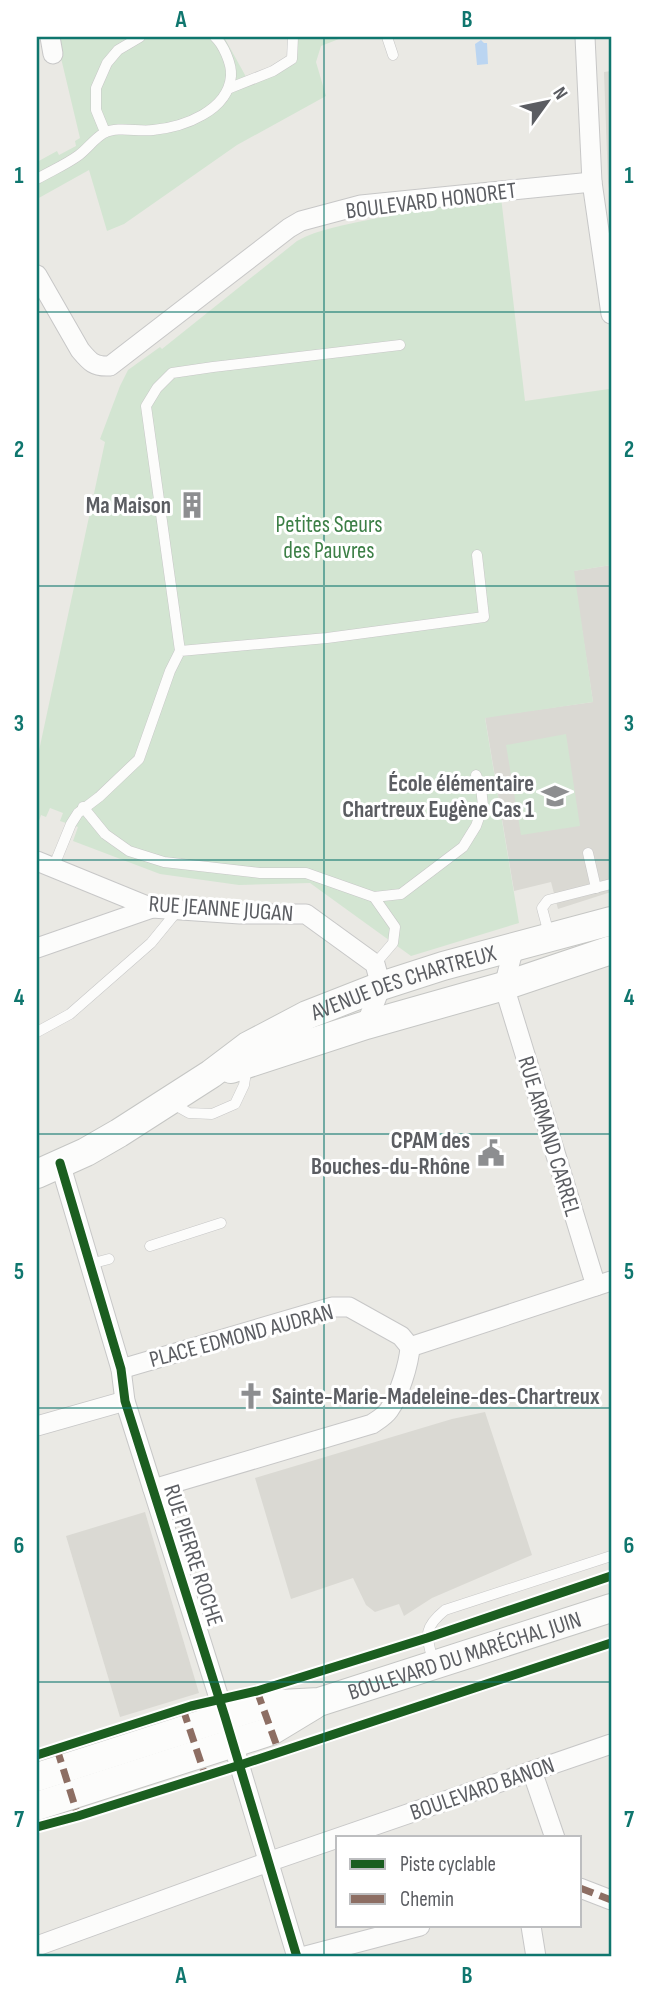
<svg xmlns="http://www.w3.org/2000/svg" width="648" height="1994" font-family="'Sofia Sans Condensed',sans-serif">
<rect width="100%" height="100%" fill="#eae9e4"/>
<g fill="#dad9d3">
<polygon points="611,71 611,203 608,182 604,72"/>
<polygon points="611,565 611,892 558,909 551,882 514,891 485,717 593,702 573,571"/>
<polygon points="485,1412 532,1555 432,1598 404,1616 399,1604 375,1612 366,1605 353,1578 291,1599 255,1478 452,1419"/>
<polygon points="145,1512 199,1693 120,1717 66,1536"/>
</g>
<g fill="#d3e5d2">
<polygon points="56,37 224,37 250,84 296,60 287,44 297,37 344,37 321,46 316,62 326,96 237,145 124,224 107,231 89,170 37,199 37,162 57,151 59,155 76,146 75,141 80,138"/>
<path d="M501 197 525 401 609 389 611 403V565L574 571 593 702 485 718 519 923 411 956 310 883 239 885 160 874 73 841 78 827 60 821 63 813 50 808 46 817 41 815 37 827V760L105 442 100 439 120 386 128 370 160 347 162 349 297 241C319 229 344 225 368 220 413 210 456 203 501 197Z"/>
<polygon points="566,734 580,826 521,835 506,745"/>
</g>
<polygon fill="#bbd5f1" points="481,40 484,43 487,43 488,64 477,65 475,44"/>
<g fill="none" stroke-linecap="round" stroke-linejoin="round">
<defs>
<g id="lane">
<polyline points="387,37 393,55"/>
<polyline points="230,88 273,71 292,59 293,37"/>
<polyline points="105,132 96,110 96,88 107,63 118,50 140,37"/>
<path d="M37 179C51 171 67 164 79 155 88 148 95 138 104 133 118 126 138 132 153 130 184 127 228 111 231 76 232 64 223 44 215 37"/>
<polyline points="180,651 146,406 157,388 172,373 213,367 400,345"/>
<polyline points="83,807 105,834 129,851 164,862 260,873 306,873 374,897 395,927 393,943 375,964"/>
<polyline points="588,853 596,888"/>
<polyline points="53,868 71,824 78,813 99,797 139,759 170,671 180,651 327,638 484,617 477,555"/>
<polyline points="374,897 401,894 463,847 476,826 483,806 481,787 476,775"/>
<polyline points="549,934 542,908 548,900 611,884"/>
<polyline points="37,1032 70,1014 151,943 178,910"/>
<polyline points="173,1104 189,1113 212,1114 235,1104 244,1085 247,1066"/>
<polyline points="150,1246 221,1223"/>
<polyline points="90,1264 109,1259"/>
<path d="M433 1661C426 1635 423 1628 445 1610L611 1556"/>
</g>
<g id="street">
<polyline points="50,37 53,54"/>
<polyline points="585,37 592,182 611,314"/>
<path d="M37 275 80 350C90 362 94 367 110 366L289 228 301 221 361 205 592 182"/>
<polyline points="37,861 152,908 240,914 306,914 375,964 381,986 366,1025"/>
<polyline points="514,947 504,986 596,1286"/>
<polyline points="37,948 152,908"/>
<polyline points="60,1163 121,1369 125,1401 225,1717 297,1957"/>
<polyline points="410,1347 611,1281"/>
<path d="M121 1369 332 1307H349L401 1336 410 1347C409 1364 399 1396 389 1410 385 1416 378 1420 372 1424L153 1489"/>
<polyline points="37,1426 125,1401"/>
<polyline points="532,1771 555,1838"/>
<polyline points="580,1888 611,1900"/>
<polyline points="531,1926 536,1957"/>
<polyline points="37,1946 268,1862 611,1744"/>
<polyline points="302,1957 420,1926"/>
</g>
<g id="secondary">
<polyline points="231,1069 366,1025 504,986 611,950"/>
<path id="s1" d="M37 1174 86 1152 119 1133 211 1074 248 1046 307 1015 381 986 443 966 611 921"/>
<path id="s2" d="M37 1777 262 1705 319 1702 611 1608"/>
<polyline points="37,1806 271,1731 314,1705"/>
</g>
</defs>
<use href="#lane" stroke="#c7c7c7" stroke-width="11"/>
<use href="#street" stroke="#c7c7c7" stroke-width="21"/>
<use href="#secondary" stroke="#c5c6c4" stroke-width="30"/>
<use href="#lane" stroke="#fcfcfb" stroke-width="10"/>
<use href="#street" stroke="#fcfcfb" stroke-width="19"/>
<use href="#secondary" stroke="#fcfcfb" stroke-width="28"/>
<g stroke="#8d6e63" stroke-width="7" stroke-dasharray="14 7" stroke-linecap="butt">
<polyline points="257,1691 279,1752"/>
<polyline points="183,1709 205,1775"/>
<polyline points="57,1749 78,1816"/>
<polyline points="580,1888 611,1900"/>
</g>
<defs>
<g id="cycleway">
<polyline points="60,1163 121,1369 125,1401 225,1717 297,1957"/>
<polyline points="37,1755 191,1706 257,1691 427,1638 611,1576"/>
<polyline points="37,1827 78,1816 240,1765 611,1643"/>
</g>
</defs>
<use href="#cycleway" stroke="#fff" stroke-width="13"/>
<use href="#cycleway" stroke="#1b5e20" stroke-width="9"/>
</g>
<path fill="none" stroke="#0f766e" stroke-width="2" stroke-opacity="0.55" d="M324 37V1957M37 312H611M37 586H611M37 860H611M37 1134H611M37 1408H611M37 1682H611"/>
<defs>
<symbol id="building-bare" viewBox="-9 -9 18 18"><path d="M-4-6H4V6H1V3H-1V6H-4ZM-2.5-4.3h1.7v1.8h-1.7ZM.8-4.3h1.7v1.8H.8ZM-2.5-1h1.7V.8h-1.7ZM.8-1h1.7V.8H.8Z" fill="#8d8e90" stroke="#fff" stroke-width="2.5" paint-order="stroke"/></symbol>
<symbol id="school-bare" viewBox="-9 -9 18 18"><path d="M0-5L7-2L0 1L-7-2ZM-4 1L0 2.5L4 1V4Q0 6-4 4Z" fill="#8d8e90" stroke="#fff" stroke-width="2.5" paint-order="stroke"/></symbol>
<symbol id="civic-bare" viewBox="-9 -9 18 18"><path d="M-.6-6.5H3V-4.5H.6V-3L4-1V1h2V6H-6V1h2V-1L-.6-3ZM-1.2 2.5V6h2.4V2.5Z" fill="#8d8e90" stroke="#fff" stroke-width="2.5" paint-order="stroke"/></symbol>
<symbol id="church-bare" viewBox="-9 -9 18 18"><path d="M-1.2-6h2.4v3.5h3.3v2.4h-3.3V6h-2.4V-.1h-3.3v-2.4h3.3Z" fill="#8d8e90" stroke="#fff" stroke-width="2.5" paint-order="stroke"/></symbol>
</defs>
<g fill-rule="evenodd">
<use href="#building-bare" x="173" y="486" width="38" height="38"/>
<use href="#school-bare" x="536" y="777" width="38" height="38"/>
<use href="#civic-bare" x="472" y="1134" width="38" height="38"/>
<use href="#church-bare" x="232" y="1377" width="38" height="38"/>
</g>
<g text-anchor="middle" stroke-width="6" stroke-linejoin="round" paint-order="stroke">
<g font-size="23" fill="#5b5d62" stroke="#fff">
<text transform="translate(431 200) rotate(-7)" y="8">BOULEVARD HONORET</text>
<text transform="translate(221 908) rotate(4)" y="8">RUE JEANNE JUGAN</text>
<text dy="8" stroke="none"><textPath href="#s1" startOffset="416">AVENUE DES CHARTREUX</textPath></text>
<text transform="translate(550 1136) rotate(73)" y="8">RUE ARMAND CARREL</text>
<text transform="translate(241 1335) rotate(-15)" y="8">PLACE EDMOND AUDRAN</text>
<text transform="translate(194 1555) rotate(72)" y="8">RUE PIERRE ROCHE</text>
<text dy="8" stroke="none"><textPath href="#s2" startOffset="446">BOULEVARD DU MARÉCHAL JUIN</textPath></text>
<text transform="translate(482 1788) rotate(-19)" y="8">BOULEVARD BANON</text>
</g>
<g font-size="23" font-weight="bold" fill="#5b5d62" stroke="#fff" text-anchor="end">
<text x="171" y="513">Ma Maison</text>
<text x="534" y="791">École élémentaire<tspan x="534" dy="26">Chartreux Eugène Cas 1</tspan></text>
<text x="470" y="1148">CPAM des<tspan x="470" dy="26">Bouches-du-Rhône</tspan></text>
<text x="272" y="1404" text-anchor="start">Sainte-Marie-Madeleine-des-Chartreux</text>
</g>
<g font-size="23" fill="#3c7f46" stroke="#fff">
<text x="329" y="532">Petites Sœurs<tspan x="329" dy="26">des Pauvres</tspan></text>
</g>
</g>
<rect width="648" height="1994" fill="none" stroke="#ffffff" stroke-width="77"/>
<rect x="336" y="1836" width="245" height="91" fill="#ffffff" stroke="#bdbec0" stroke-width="2"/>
<rect x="350" y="1859" width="35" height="10" fill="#1b5e20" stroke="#bdbec0" stroke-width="2"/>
<text x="400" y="1871" font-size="21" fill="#5b5d62">Piste cyclable</text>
<rect x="350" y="1894" width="35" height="10" fill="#8d6e63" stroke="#bdbec0" stroke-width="2"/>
<text x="400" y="1906" font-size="21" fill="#5b5d62">Chemin</text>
<g transform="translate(547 102) rotate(57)" stroke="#ffffff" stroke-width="5" paint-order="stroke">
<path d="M0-5L12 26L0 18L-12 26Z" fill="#5b5d62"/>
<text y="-10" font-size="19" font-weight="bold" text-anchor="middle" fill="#5b5d62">N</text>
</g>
<rect x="38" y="38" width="572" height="1917" fill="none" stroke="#0f766e" stroke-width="2.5"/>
<g font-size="23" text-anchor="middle" font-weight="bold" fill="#0f766e">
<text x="181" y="27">A</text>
<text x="467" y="27">B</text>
<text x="19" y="183">1</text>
<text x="629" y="183">1</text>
<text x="19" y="457">2</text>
<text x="629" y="457">2</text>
<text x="19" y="731">3</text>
<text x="629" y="731">3</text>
<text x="19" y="1005">4</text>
<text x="629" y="1005">4</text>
<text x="19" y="1279">5</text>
<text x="629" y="1279">5</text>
<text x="19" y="1553">6</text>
<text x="629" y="1553">6</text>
<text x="19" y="1827">7</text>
<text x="629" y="1827">7</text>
<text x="181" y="1983">A</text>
<text x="467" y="1983">B</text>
</g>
</svg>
